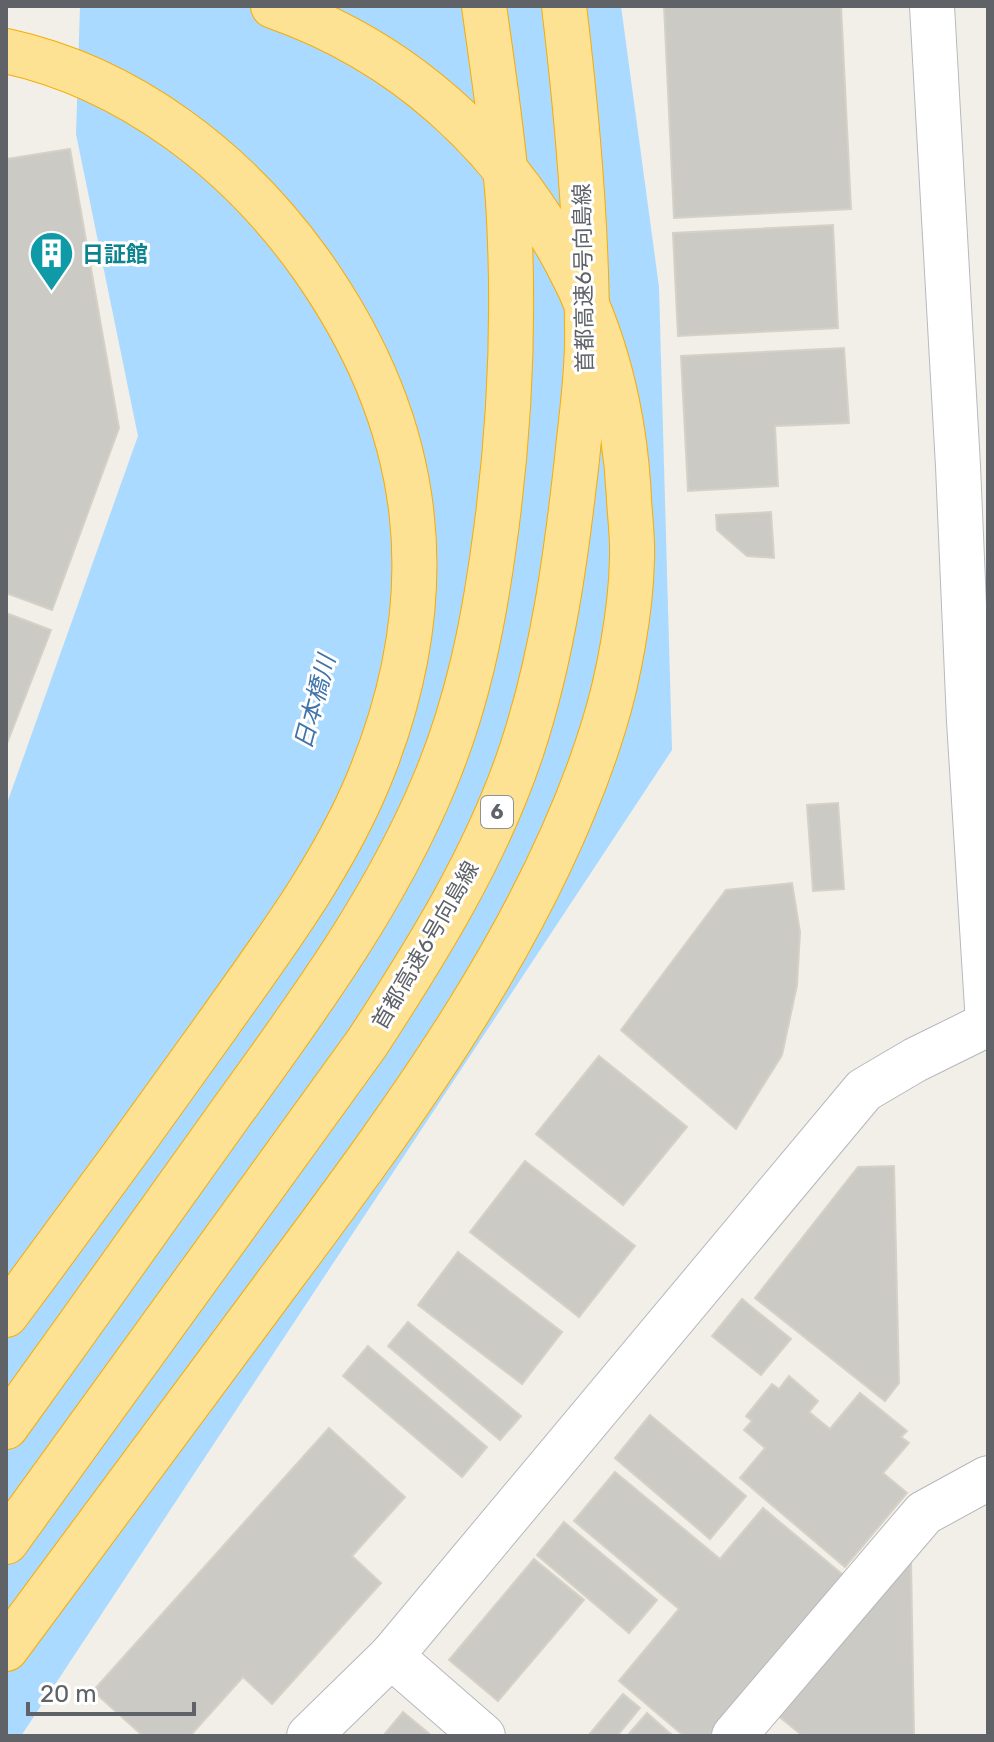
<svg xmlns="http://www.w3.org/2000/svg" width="994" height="1742" font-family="Rubik,'Noto Sans JP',sans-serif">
<rect width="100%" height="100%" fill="#f1efe8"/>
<polygon fill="#aadaff" points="80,6 621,6 659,287 672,750 21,1736 6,1736 6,806 138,436 76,134"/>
<g fill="#cccac5" stroke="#d6d1c6" stroke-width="2">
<polygon points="664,6 841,6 851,209 674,218"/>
<polygon points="70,149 119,428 52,610 6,593 6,159"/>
<polygon points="833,225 838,328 678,336 673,233"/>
<polygon points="844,348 849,423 775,426 778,486 688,491 681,356"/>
<polygon points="771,512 774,558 747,556 717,530 716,515"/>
<polygon points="6,613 51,630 6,746"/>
<polygon points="838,803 844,889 813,891 807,805"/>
<polygon points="792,883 800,932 797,985 782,1055 736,1129 621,1030 726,890"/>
<polygon points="599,1056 687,1127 623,1205 536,1134"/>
<polygon points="525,1161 635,1246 579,1317 470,1232"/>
<polygon points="894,1166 899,1383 885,1401 755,1298 858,1167"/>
<polygon points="458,1252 562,1332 522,1384 418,1305"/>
<polygon points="742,1299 791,1339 761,1375 712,1336"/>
<polygon points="408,1322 521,1416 500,1440 388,1346"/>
<polygon points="368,1346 487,1447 462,1477 343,1376"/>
<polygon points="789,1376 818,1401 809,1412 830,1429 860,1393 907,1431 901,1437 909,1443 883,1473 907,1493 845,1567 740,1478 765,1448 744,1430 752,1421 746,1416 772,1384 779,1389"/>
<polygon points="650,1415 746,1496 710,1539 615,1458"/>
<polygon points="329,1428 405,1497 352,1556 381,1583 272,1704 243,1677 190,1736 143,1736 93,1691"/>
<polygon points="615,1472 720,1559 763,1508 843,1575 709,1736 684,1736 619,1681 679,1609 574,1521"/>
<polygon points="564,1522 657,1600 629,1633 537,1555"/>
<polygon points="534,1559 584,1600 498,1701 449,1660"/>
<polygon points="911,1561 914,1736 803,1736 772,1711"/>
<polygon points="623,1694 640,1708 617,1736 588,1736"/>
<polygon points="403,1712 432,1736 383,1736"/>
<polygon points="647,1713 673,1736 627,1736"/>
</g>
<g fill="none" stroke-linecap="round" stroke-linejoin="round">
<defs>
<g id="street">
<polyline points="391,1656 483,1736"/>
<polyline points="309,1736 391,1656 864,1090 915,1060 988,1024"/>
<polyline points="734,1736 924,1513 988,1478"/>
</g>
<polyline id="secondary" points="932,6 958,466 969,721 988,1023"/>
<g id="highway">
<path d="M6 51C130 78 237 161 310 263 426 426 445 594 369 779 332 869 271 949 216 1027 147 1124 77 1220 6 1315"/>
<path d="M6 1427C81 1323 155 1219 230 1114 306 1009 385 902 435 781 467 705 483 626 494 545 510 432 515 315 508 201 503 135 493 71 484 6"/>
<path d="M6 1542 367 1043C427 951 487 855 522 749 553 655 566 557 577 459 581 417 588 374 587 332 587 222 577 114 564 6"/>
<path d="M6 1649C95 1529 184 1409 273 1289 400 1118 541 931 604 725 619 677 631 609 632 559 633 539 630 519 629 499 625 415 606 335 566 261 501 141 402 51 273 6"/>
</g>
</defs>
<use href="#street" stroke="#b5b8bc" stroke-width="46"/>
<use href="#secondary" stroke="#b6babf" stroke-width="46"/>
<use href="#highway" stroke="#f9ab00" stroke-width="46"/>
<use href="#street" stroke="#fff" stroke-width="44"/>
<use href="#secondary" stroke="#fff" stroke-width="44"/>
<use href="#highway" stroke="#fde293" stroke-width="44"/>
</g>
<defs>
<symbol id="building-pin" viewBox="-11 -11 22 30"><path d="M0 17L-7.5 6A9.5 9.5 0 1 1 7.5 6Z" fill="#0f9aa8" stroke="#fff"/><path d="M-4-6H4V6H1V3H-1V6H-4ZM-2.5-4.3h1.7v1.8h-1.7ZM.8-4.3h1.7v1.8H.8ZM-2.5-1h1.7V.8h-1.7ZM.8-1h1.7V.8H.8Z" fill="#fff"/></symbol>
</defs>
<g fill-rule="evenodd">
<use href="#building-pin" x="26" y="228" width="51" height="69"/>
</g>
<g text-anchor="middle" stroke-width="6" stroke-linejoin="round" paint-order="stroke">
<rect fill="#fff" stroke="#8f9295" stroke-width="2" x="481" y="796" width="32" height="32" rx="6"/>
<g font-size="20" font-weight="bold" fill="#5f6368">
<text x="497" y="819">6</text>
</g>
<g font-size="22" font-weight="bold" fill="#0d838f" stroke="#fff" text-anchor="start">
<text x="82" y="262">日証館</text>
</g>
<g font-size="22" fill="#5f6368" stroke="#fff">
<text transform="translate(583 278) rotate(-91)" y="8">首都高速6号向島線</text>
<text transform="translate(425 945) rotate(-60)" y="8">首都高速6号向島線</text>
</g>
<g font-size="24" font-style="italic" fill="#4174aa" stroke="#fff">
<text transform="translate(315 702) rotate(-75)" y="8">日本橋川</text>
</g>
</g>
<rect width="994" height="1742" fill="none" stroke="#5f6368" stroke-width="16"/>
<path d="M28 1702v12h166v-12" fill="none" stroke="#5f6368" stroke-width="4"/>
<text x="40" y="1702" font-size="24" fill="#5f6368" stroke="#ffffff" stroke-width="6" paint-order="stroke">20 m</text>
</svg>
